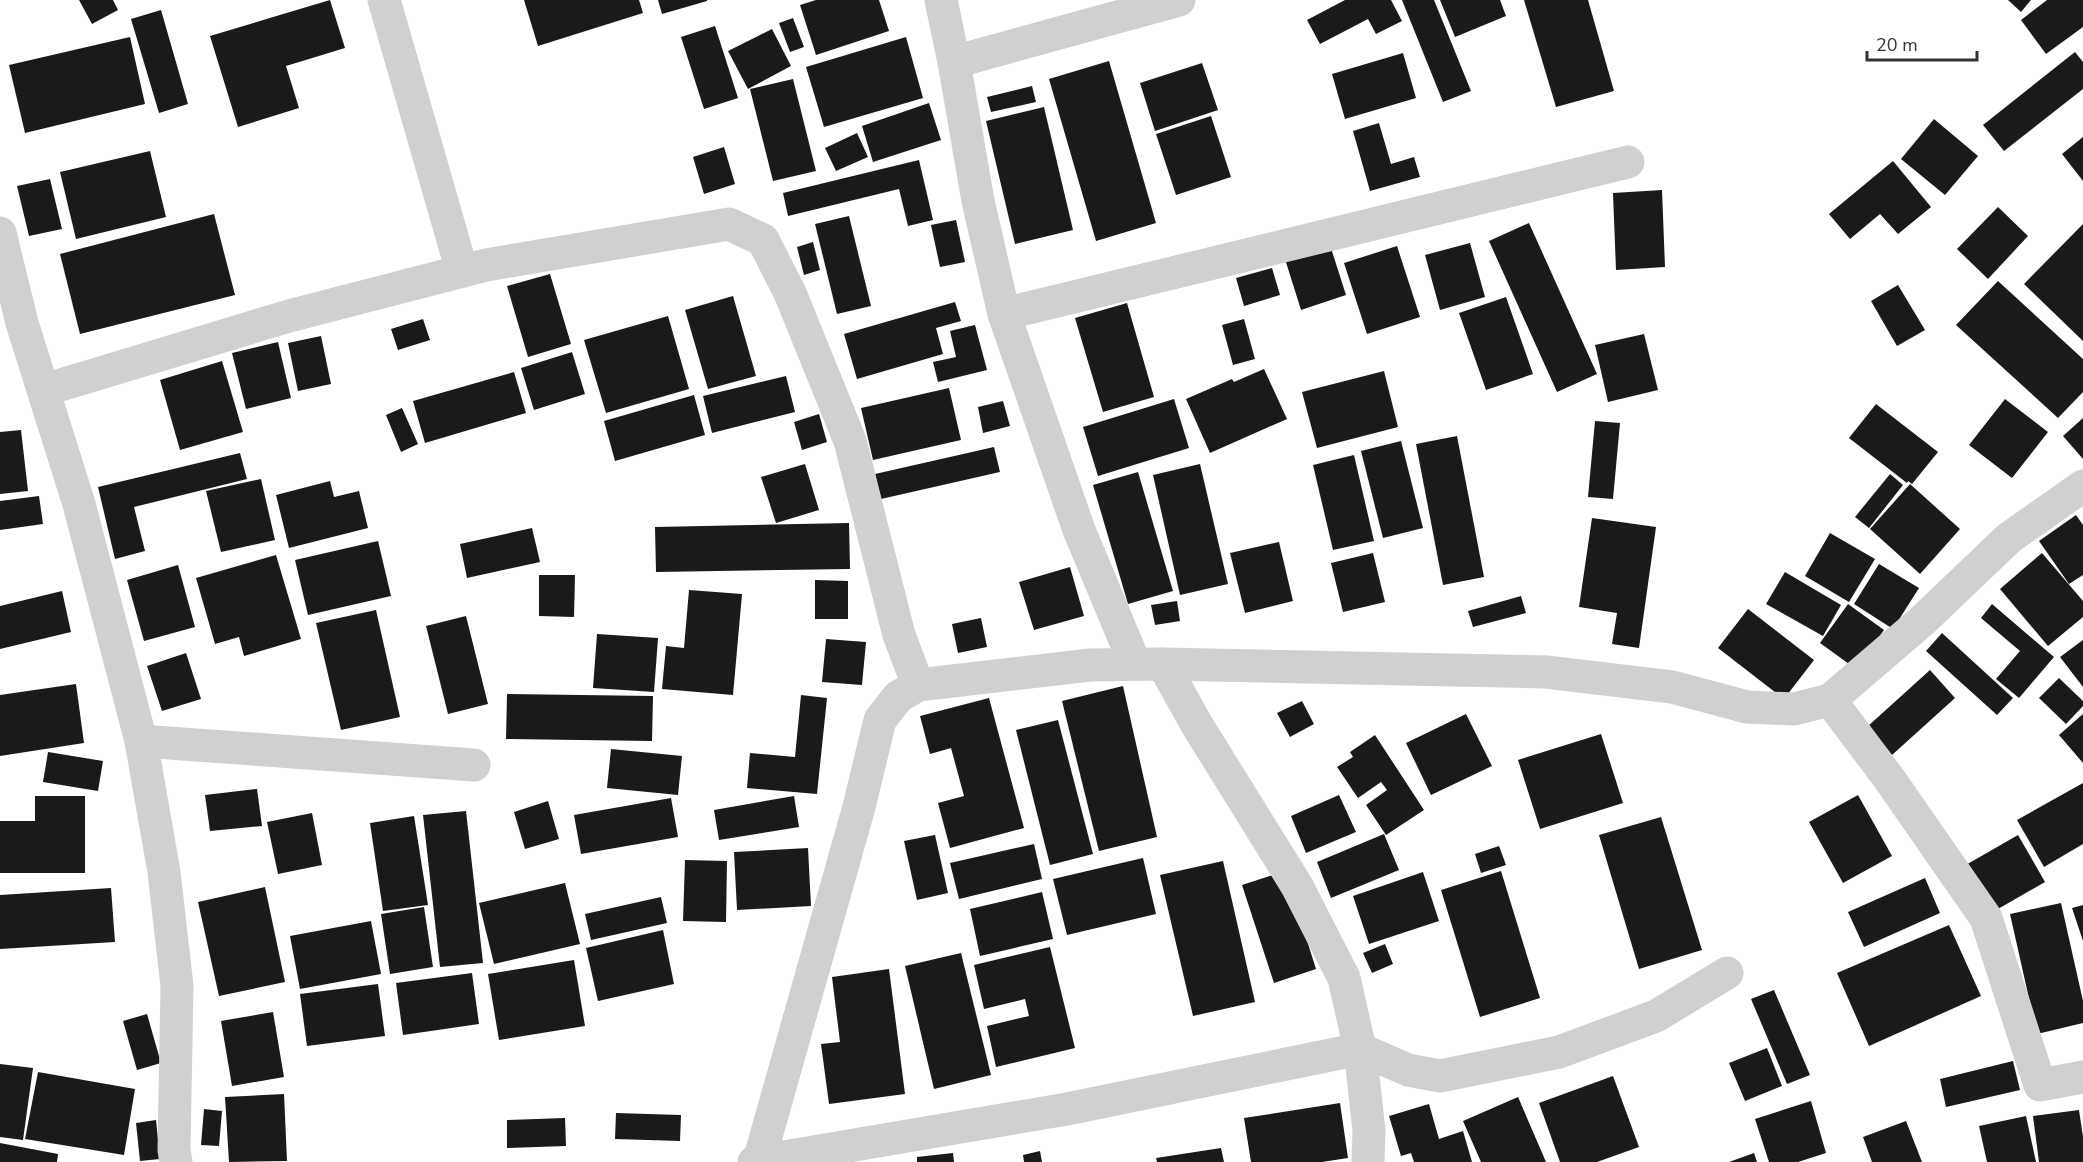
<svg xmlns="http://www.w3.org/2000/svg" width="2083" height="1162" font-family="'Nunito Sans',sans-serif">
<rect width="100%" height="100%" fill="#fff"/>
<g fill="#1a1a1a">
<polygon points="79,0 113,0 118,10 92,24"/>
<polygon points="330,0 345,48 286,66 299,108 238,127 210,36"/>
<polygon points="524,0 639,0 643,13 538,46"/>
<polygon points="658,0 707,0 707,1 662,14"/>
<polygon points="816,0 879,0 889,31 816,55 800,5"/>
<polygon points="1345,0 1391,0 1402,21 1376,34 1368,19 1320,44 1307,20"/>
<polygon points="1402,0 1434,0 1471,91 1443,102"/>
<polygon points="1440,0 1500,0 1506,16 1455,37"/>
<polygon points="1524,0 1588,0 1614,91 1556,107"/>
<polygon points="2008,0 2031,0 2021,12"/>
<polygon points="2047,0 2083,0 2083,27 2046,54 2021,20"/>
<polygon points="161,10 188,104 159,113 131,19"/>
<polygon points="793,18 804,47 790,52 779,23"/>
<polygon points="715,26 738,98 704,109 681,37"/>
<polygon points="772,29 791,66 748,89 728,51"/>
<polygon points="130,37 145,104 25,133 9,65"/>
<polygon points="906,37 923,98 824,127 806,67"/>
<polygon points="2075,52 2083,62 2083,89 2004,151 1983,125"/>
<polygon points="1403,53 1416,98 1345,119 1332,74"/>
<polygon points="1109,61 1156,223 1096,241 1049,79"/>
<polygon points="1202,63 1218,110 1155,131 1140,83"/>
<polygon points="793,79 816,171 773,181 750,89"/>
<polygon points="1032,86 1036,102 991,112 987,97"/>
<polygon points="929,103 941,140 873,162 862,126"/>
<polygon points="1044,107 1073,230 1015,244 986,121"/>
<polygon points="1211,116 1231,177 1176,195 1156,134"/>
<polygon points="1934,119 1978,156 1945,195 1901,159"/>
<polygon points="1379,123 1391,164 1414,157 1420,177 1370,191 1353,131"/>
<polygon points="857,133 868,157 836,171 825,148"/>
<polygon points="2083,137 2083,181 2062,154"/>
<polygon points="724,147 735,184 704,194 693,157"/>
<polygon points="150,151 166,217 76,239 60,172"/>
<polygon points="919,160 933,220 908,226 899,189 788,216 783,193"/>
<polygon points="1893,161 1931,207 1898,234 1880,214 1850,239 1829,214"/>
<polygon points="50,179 62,229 29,236 17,186"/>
<polygon points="1662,190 1665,267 1616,270 1613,193"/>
<polygon points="1998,207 2028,236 1988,279 1957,249"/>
<polygon points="214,214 235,295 80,334 60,254"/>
<polygon points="849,216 871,306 837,314 815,224"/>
<polygon points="956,220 965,262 940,267 931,225"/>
<polygon points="1529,223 1597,374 1557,392 1489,241"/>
<polygon points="2083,224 2083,341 2024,284"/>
<polygon points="813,242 820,270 804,275 797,247"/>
<polygon points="1470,243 1485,297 1440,310 1425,255"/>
<polygon points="1330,245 1346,295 1301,310 1285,259"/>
<polygon points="1397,246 1420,317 1367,334 1344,263"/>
<polygon points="1272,268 1280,295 1244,306 1236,278"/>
<polygon points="550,274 571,344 528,357 507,286"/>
<polygon points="1998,281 2083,359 2083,392 2058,418 1956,325"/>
<polygon points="1898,285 1925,330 1897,346 1871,301"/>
<polygon points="733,296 756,376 708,389 685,310"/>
<polygon points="1506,297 1533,374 1486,390 1459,313"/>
<polygon points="955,302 961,321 936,328 943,354 857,379 844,334"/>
<polygon points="1127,303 1154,397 1103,412 1075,318"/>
<polygon points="668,316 689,389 606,413 584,340"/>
<polygon points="423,319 430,340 398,350 391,329"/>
<polygon points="1244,319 1255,359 1233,365 1222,325"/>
<polygon points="975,325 987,370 938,382 933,362 956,357 950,331"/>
<polygon points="1644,334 1658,390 1608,402 1595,345"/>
<polygon points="321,336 331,384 298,391 288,343"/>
<polygon points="278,342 291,398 246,409 232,353"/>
<polygon points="572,352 585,394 534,410 521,368"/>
<polygon points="222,361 243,432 180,450 160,380"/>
<polygon points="1264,369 1287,419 1210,453 1186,399 1232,379 1234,382"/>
<polygon points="1384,371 1398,427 1317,448 1302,392"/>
<polygon points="514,372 526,413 425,443 413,401"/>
<polygon points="786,376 795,412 712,433 703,396"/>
<polygon points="949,388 961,440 873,460 861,408"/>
<polygon points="694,395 705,435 615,461 604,421"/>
<polygon points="1174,399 1189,448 1098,476 1083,427"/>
<polygon points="2005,399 2048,432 2012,478 1969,445"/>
<polygon points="1003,401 1010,426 983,433 978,407"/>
<polygon points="1876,404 1938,452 1912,484 1908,481 1907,483 1849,438"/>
<polygon points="402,408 418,444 401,452 386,415"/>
<polygon points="819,414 827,442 802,450 794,422"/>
<polygon points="2083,418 2083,459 2063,436"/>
<polygon points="1595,421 1620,423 1613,499 1588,497"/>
<polygon points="21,430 28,491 0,494 0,432"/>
<polygon points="1457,436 1484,577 1443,585 1416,444"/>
<polygon points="1401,441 1423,528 1383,538 1361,451"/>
<polygon points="994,447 1000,472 881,499 875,474"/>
<polygon points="240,453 247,479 134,507 145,551 115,559 98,487"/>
<polygon points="1354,455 1374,541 1333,550 1313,465"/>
<polygon points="805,464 819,510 776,523 761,477"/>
<polygon points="1200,464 1228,584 1180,595 1153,475"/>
<polygon points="1138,472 1173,591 1128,604 1093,485"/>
<polygon points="1890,474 1903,485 1869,528 1855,517"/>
<polygon points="261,479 275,540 221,552 206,491"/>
<polygon points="330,481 334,497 359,491 368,528 289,548 276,495"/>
<polygon points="1910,484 1960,529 1920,574 1870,529"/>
<polygon points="39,496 43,524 0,530 0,501"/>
<polygon points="2076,515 2083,525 2083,575 2069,584 2039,541"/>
<polygon points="1592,518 1656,527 1639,648 1612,644 1617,613 1579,607"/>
<polygon points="849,523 850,569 656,572 655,527"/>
<polygon points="532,528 540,562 467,578 460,544"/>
<polygon points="1830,533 1875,559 1849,602 1805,576"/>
<polygon points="378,541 391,596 308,615 295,560"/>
<polygon points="1279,542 1293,601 1245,613 1230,553"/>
<polygon points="1373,553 1385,602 1343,612 1331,563"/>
<polygon points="2042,553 2083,601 2083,617 2048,646 2000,589"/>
<polygon points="276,555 301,639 244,656 239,637 215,644 196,578"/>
<polygon points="1879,564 1919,588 1893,629 1854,604"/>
<polygon points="178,565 195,627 144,641 127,580"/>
<polygon points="1070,567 1084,616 1034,630 1019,582"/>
<polygon points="1785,572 1841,605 1823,636 1766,604"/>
<polygon points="539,575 575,575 574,617 539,616"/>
<polygon points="815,580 848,581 848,619 815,619"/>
<polygon points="689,590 742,594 733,695 662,689 666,646 684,648"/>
<polygon points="62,591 71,632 0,649 0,606"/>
<polygon points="1521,596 1526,613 1473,627 1468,611"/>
<polygon points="1177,601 1180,621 1155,625 1151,605"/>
<polygon points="1848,604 1884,630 1856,669 1820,643"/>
<polygon points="1992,604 2054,657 2019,698 1996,679 2020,651 1981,618"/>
<polygon points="1748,609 1814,660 1784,699 1718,648"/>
<polygon points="376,610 400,717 341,730 316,623"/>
<polygon points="466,616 488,704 448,714 426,626"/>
<polygon points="981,618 987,647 958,653 952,624"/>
<polygon points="1942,633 2013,698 1997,715 1926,651"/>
<polygon points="597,634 658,638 654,692 593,688"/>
<polygon points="826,639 866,642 862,685 822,682"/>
<polygon points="2083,640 2083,687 2060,657"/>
<polygon points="186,653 201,699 162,711 147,666"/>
<polygon points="1930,670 1955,698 1892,755 1867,727"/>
<polygon points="2059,678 2083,701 2083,706 2066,724 2039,698"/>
<polygon points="76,684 84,743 0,756 0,695"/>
<polygon points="1123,686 1157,837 1099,851 1062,701"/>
<polygon points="507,694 653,696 652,741 506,739"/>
<polygon points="801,695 827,698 817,794 747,788 750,753 795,757"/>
<polygon points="989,698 1024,828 950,848 938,803 964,796 951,748 930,754 920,716"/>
<polygon points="1302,701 1314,724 1290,737 1277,713"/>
<polygon points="1466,714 1492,766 1431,795 1406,743"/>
<polygon points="2083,714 2083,763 2059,735"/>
<polygon points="1058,720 1093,854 1050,865 1016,730"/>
<polygon points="1601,734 1623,803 1540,829 1518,760"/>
<polygon points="1375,735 1424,810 1386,835 1366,805 1387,790 1381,782 1358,798 1337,767 1353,757 1350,752"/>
<polygon points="611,749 682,756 678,795 607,788"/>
<polygon points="48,752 103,761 98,791 43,782"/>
<polygon points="2083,783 2083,844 2044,867 2017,820"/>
<polygon points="257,789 262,826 210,831 205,795"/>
<polygon points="1339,795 1356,832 1306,853 1291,816"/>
<polygon points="1858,795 1892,856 1843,883 1809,822"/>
<polygon points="35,796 85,796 85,873 0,873 0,821 35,821"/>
<polygon points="794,796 799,827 719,840 714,810"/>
<polygon points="671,798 678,837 581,854 574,815"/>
<polygon points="548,801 559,839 525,849 514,812"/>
<polygon points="466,811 483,963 440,967 423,815"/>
<polygon points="312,813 322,865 278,874 267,822"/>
<polygon points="414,816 428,905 383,911 370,823"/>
<polygon points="1661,817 1702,950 1639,969 1599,835"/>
<polygon points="1384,834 1399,870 1331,898 1317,862"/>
<polygon points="935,835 948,893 917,900 904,841"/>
<polygon points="2018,835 2045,882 1991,913 1964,866"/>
<polygon points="1034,844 1042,879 959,899 950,863"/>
<polygon points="1499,846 1506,865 1481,873 1475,854"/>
<polygon points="808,848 811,906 737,910 734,852"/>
<polygon points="1143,858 1156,914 1067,935 1053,879"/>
<polygon points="685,860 727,861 726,922 683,921"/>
<polygon points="1223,861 1255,1002 1193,1016 1160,875"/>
<polygon points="1285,871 1316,969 1274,983 1242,885"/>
<polygon points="1501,871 1540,998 1480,1017 1441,890"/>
<polygon points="1423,872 1439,921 1369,944 1353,896"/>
<polygon points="1925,878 1940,913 1864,947 1848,912"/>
<polygon points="565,883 580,944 494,964 479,903"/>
<polygon points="265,887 285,982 219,996 198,902"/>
<polygon points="111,888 115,942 0,949 0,895"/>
<polygon points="1042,892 1053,939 980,956 970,909"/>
<polygon points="661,897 667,923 591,940 585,914"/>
<polygon points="2061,903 2083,1001 2083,1023 2037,1034 2010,914"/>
<polygon points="2083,905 2083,941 2072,908"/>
<polygon points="424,907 433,967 390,974 381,914"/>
<polygon points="371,921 381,974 300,989 290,936"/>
<polygon points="1949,925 1981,996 1869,1046 1837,973"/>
<polygon points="663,930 674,984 598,1001 586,948"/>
<polygon points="1385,944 1393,964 1372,973 1363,953"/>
<polygon points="1050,947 1075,1048 996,1067 987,1026 1029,1016 1025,999 984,1009 974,965"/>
<polygon points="961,953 991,1075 934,1089 905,966"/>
<polygon points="574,960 585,1026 499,1040 488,974"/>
<polygon points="889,969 905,1094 829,1104 821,1044 840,1042 832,977"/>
<polygon points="472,973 479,1024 403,1035 396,983"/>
<polygon points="378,984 385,1036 307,1046 300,994"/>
<polygon points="1774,990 1810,1075 1787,1084 1751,999"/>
<polygon points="273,1012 284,1077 232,1086 221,1021"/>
<polygon points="147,1014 161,1063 137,1070 123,1021"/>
<polygon points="1767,1048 1782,1086 1745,1101 1729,1063"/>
<polygon points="2013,1061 2020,1090 1946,1107 1940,1079"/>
<polygon points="0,1064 33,1068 23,1140 0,1137"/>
<polygon points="38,1072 135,1089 124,1155 25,1139"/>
<polygon points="1613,1076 1639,1147 1597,1162 1560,1162 1539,1103"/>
<polygon points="284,1094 287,1161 229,1162 225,1097"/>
<polygon points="1518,1097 1546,1162 1481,1162 1463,1121"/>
<polygon points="1811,1101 1826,1153 1798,1162 1769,1162 1755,1119"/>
<polygon points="1340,1103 1348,1158 1322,1162 1251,1162 1244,1118"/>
<polygon points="1429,1104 1439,1139 1463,1131 1472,1162 1414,1162 1411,1153 1401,1156 1389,1116"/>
<polygon points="204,1109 222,1111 219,1146 201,1145"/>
<polygon points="2079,1110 2083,1137 2083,1162 2039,1162 2033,1116"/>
<polygon points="616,1113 681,1115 680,1141 615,1139"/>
<polygon points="2026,1116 2036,1162 1987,1162 1979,1126"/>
<polygon points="565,1118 566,1146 507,1148 507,1120"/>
<polygon points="156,1120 160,1159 140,1161 136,1123"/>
<polygon points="1906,1121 1922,1162 1872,1162 1863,1137"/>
<polygon points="0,1143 58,1154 57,1162 0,1162"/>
<polygon points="1221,1148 1224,1162 1157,1162 1156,1158"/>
<polygon points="1040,1151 1042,1162 1024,1162 1023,1155"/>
<polygon points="953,1153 954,1162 917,1162 917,1157"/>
<polygon points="1754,1153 1757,1162 1729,1162"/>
</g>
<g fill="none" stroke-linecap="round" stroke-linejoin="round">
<g stroke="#d0d0d0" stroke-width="33">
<polyline points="384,0 462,271"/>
<polyline points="941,0 954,62 978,201 1004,314 1079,530 1135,664"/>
<polyline points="954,62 1179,0"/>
<polyline points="0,233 22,323 79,504 141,741 164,872 177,986 174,1150 176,1162"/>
<polyline points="1004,314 1628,162"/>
<polyline points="44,390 289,316 486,265 729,224 763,240 790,293 850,441 899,635 918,685"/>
<polyline points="1163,664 1197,725 1297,886 1344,978 1360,1049 1369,1131 1368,1162"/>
<polyline points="1830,700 1888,777 1986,918 2040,1085 2083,1077"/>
<polyline points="141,741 474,765"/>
<polyline points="759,1161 859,807 880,720 898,697 918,685 1090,665 1163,664 1546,672 1672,687 1747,707 1794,709 1830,700 1922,621 2009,538 2083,486"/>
<polyline points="754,1162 1067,1109 1360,1049 1408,1070 1440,1076 1559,1052 1656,1016 1727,973"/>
</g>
</g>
<path d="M1867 51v9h110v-9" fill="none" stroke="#333333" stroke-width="3"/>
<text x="1876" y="51" font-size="18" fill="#333333" stroke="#ffffff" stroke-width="4.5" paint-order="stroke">20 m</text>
</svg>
